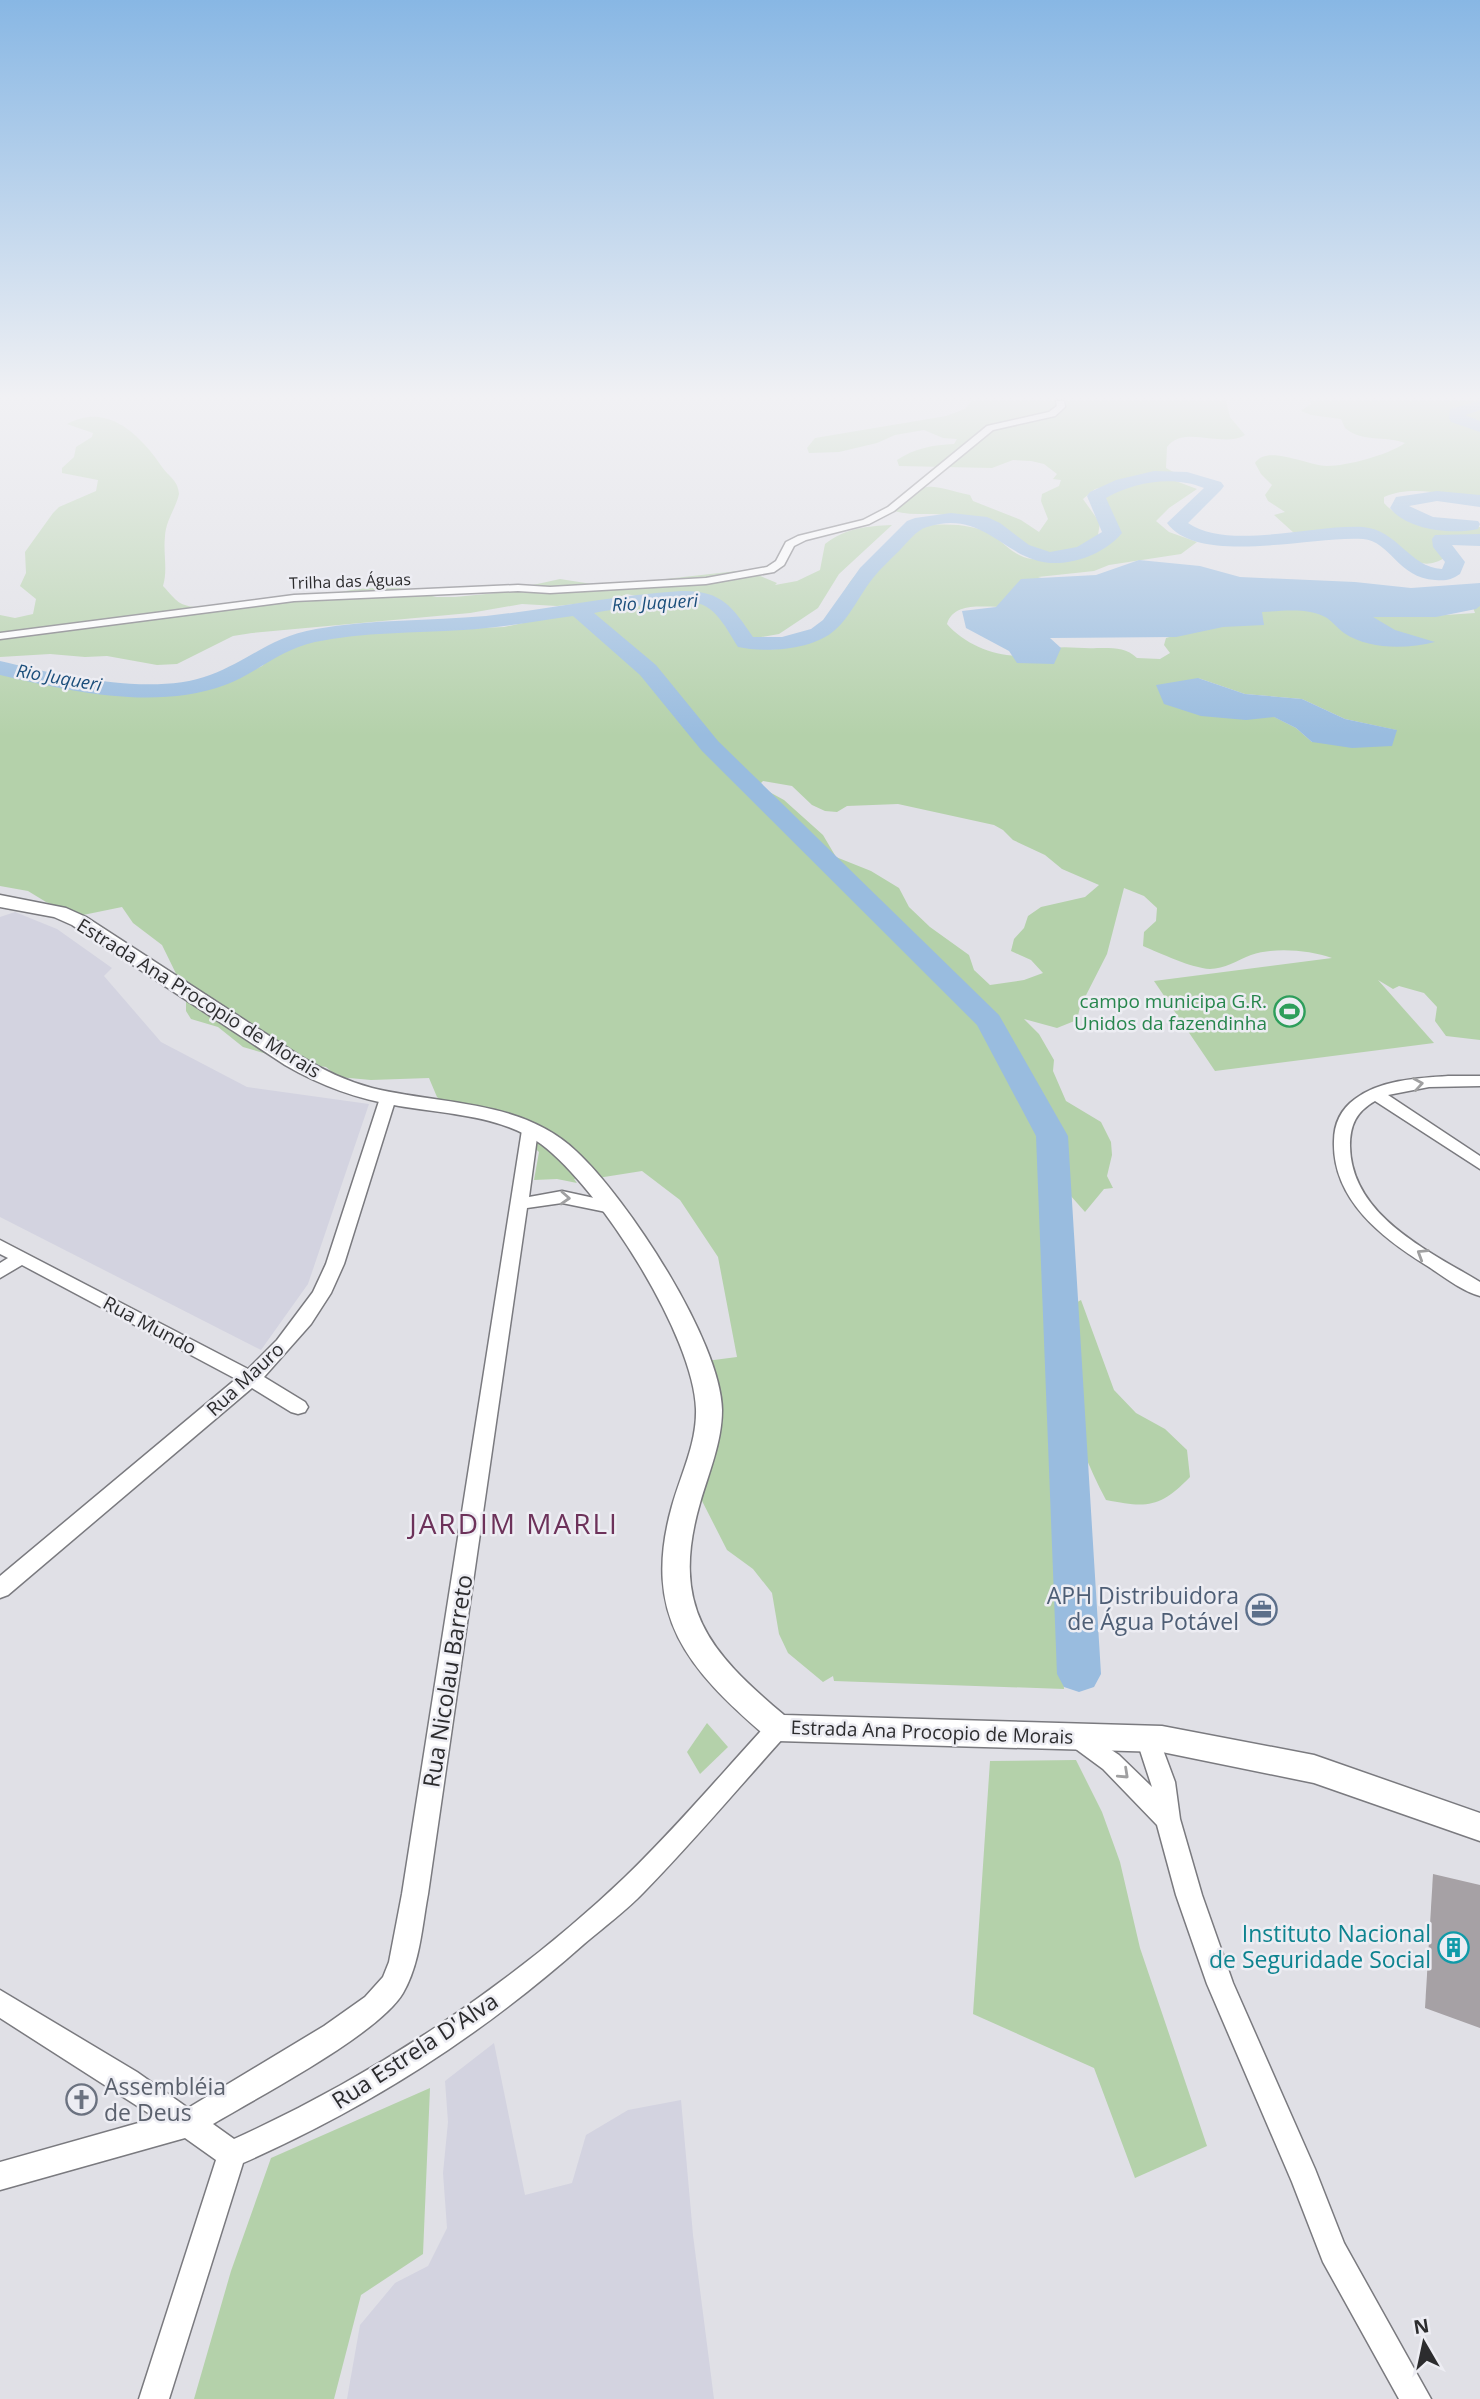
<svg xmlns="http://www.w3.org/2000/svg" width="1480" height="2399" font-family="'Open Sans',sans-serif">
<rect width="100%" height="100%" fill="#e0e0e6"/>
<g fill="#d3d3e0">
<polygon points="15,912 57,929 112,968 104,976 161,1042 247,1087 369,1104 308,1284 261,1350 0,1217 0,917"/>
<polygon points="494,2043 525,2195 572,2183 586,2135 628,2110 681,2100 693,2235 714,2399 347,2399 360,2325 395,2283 428,2266 447,2228 443,2173 448,2122 445,2081"/>
</g>
<g fill="#b4d1aa" fill-rule="evenodd">
<path d="M972 401H1226L1230 417 1245 435C1223 449 1184 424 1167 447L1166 468 1177 474 1165 477 1197 489 1169 508 1156 521 1169 532 1197 542 1181 554 1109 565 1094 571 1038 577 1056 582C1043 589 1027 603 1012 606 992 610 955 598 947 624 965 645 999 659 1026 655 1035 654 1044 649 1053 648 1068 646 1082 649 1097 648 1112 648 1126 647 1137 658L1160 659 1170 653 1164 645 1166 638 1195 630 1239 604 1416 617 1475 613 1472 605 1480 601V1040L1446 1036 1435 1021 1437 1007 1424 993 1399 986 1393 989 1378 980 1434 1043 1215 1071 1154 981 1332 958C1309 950 1274 947 1251 955 1238 960 1224 969 1210 969 1191 968 1160 953 1143 946L1144 932 1156 921 1157 908 1144 896 1124 888 1107 954 1080 1007 1077 1020 1057 1028 1024 1019 1039 1034 1054 1060 1053 1071 1066 1101 1101 1122 1111 1142 1112 1155 1107 1176 1113 1188 1104 1189 1085 1212 1070 1195 1043 1200 1045 1309 1058 1313 1081 1300 1114 1390 1136 1413 1165 1429 1187 1450 1190 1477C1160 1508 1147 1508 1106 1500 1088 1467 1077 1432 1059 1400L1049 1398 1064 1689 834 1681 833 1676 823 1682 788 1653 779 1634 772 1593 753 1569 727 1550 700 1497 706 1361 737 1357 718 1257 680 1200 642 1171 585 1180 574 1179 577 1183 557 1179 534 1180 539 1152 512 1126 445 1105 437 1097 429 1078 371 1080 338 1077 326 1067 298 1063 243 1047 218 1027 191 1019 186 1011V994L162 945 133 923 122 907 83 915 46 902 28 891 0 886V667L114 686 174 689 220 686 262 666 279 651 311 640 369 633 504 627 570 613 625 608 640 603 645 598 627 594 611 600 557 606 522 604 470 613 252 633 233 636 177 664 157 665 107 656 85 657 50 654 0 657V615L15 618 33 614 36 599 20 586 26 573 25 552 53 513 59 507 96 491 98 480 62 473V468L74 457 76 447 92 437 93 433 67 424C108 402 140 435 162 467 169 477 178 480 179 494 176 508 166 520 165 536 163 554 168 569 163 586 178 602 177 605 200 608L317 597 356 589 395 587 436 597H455L496 593 560 579 592 584 630 583 737 571 753 573 777 583 775 585 797 581 820 570 825 544C845 528 867 526 892 525L839 574 818 608 779 634 744 640C767 658 800 647 820 631 823 628 830 624 832 620 840 606 842 590 854 577 868 563 887 552 902 540L907 534 903 528C930 524 972 520 995 537 1007 546 1016 557 1032 559 1057 562 1078 554 1101 546L1111 521C1106 511 1093 509 1088 498L1106 490 1122 488V483L1095 489 1083 499 1100 523 1097 541C1053 568 1043 555 1003 533 990 526 972 521 957 517 936 511 915 517 894 511 925 478 927 485 970 495L973 501 1021 520 1039 532 1048 519 1041 501 1042 494 1059 486 1061 480 1053 479 1057 474 1044 464 1031 461 1013 460 992 468 899 466 897 460C915 448 933 445 954 444L957 439 943 438 924 430 895 435 877 443 839 452 809 453 807 448 815 438 946 416 965 409ZM1198 678 1245 694 1302 699 1345 719 1396 730 1312 742 1296 728ZM763 781 792 786 812 805 825 811 837 812 847 806 898 804 994 825 1003 830 1013 840 1045 855 1062 869 1099 885 1085 897 1041 907 1028 916 1024 928 1014 939 1011 951 1031 960 1043 973 1024 980 990 985 974 970 969 955 930 927 909 907 899 888 871 871 836 857 823 835 784 800 762 788 760 784Z"/>
<path d="M1310 401H1480V499C1450 496 1413 484 1384 497V503C1406 528 1448 528 1480 527V538L1443 539 1438 544 1446 557C1412 579 1401 540 1375 532 1349 524 1318 532 1292 536L1294 533 1274 515 1285 512 1268 501 1265 495 1272 485 1261 474 1255 463C1267 444 1308 466 1327 466 1347 466 1388 455 1405 443 1385 435 1362 443 1345 428L1341 419 1311 415 1301 411 1311 404Z"/>
<polygon points="707,1723 728,1747 700,1774 687,1752"/>
<polygon points="1076,1760 1102,1812 1120,1862 1140,1948 1207,2146 1135,2178 1094,2068 973,2014 990,1761"/>
<polygon points="430,2088 423,2254 361,2295 334,2399 194,2399 231,2271 271,2158"/>
</g>
<g fill="#99bcdf">
<path d="M1139 560 1200 566 1240 577 1355 582 1411 588 1480 583V606L1476 609 1436 617H1373L1395 630 1435 642C1407 649 1369 650 1344 633 1338 629 1333 622 1327 618 1308 607 1283 611 1262 612L1264 625 1223 627 1176 637 1050 638 1061 648 1054 664 1017 663 1009 651 966 628 962 611 996 607 1021 579 1096 575Z"/>
<polygon points="1198,678 1245,694 1302,699 1345,719 1397,730 1392,746 1352,748 1312,742 1296,728 1274,717 1246,720 1201,716 1164,704 1156,685"/>
</g>
<g fill="none" stroke-linecap="round" stroke-linejoin="round">
<g fill="#99bcdf" fill-rule="evenodd">
<polygon points="1480,401 1480,410 1465,415 1480,421 1480,432 1451,422 1449,418 1450,409"/>
<path d="M1154 471 1187 472 1221 482 1224 486 1221 490 1188 523C1227 551 1315 524 1363 527 1398 530 1409 567 1442 569L1445 562 1433 547 1432 539 1435 535 1480 534V546L1452 545 1465 562 1460 574C1451 580 1446 581 1435 580 1398 578 1390 541 1363 539 1315 535 1199 567 1167 523L1204 488C1173 475 1134 482 1106 498L1122 533C1113 544 1100 552 1087 557 1009 585 998 505 927 527 916 530 907 543 899 551 890 560 881 568 873 578 860 594 851 616 835 630 813 650 766 653 738 647 729 633 719 612 703 605 684 597 617 609 594 613L656 665 718 741 999 1015 1068 1136 1101 1674 1094 1687 1079 1692 1064 1687 1057 1674 1036 1136 977 1025 702 751 640 675 573 616C537 621 500 628 463 630 414 633 364 632 315 642 281 649 257 673 225 685 154 711 70 691 0 675V661C58 675 153 697 210 675 250 660 270 637 316 629 372 619 429 621 486 616 551 609 615 595 681 591 721 590 732 606 753 637H782L811 629 823 620 860 568 907 521 915 518 951 513 987 517 1000 523 1029 545 1050 552 1077 547 1102 532 1087 496 1090 492 1116 480Z"/>
<path d="M1437 491 1480 495V507L1437 501 1409 506 1433 517 1478 521 1480 524 1478 529C1452 535 1407 530 1390 508L1396 497Z"/>
</g>
</g>
<polygon fill="#a6a1a5" points="1433,1874 1480,1885 1480,2028 1425,2008"/>
<g fill="none" stroke-linecap="round" stroke-linejoin="round">
<defs>
<g id="minor">
<polygon points="1056,401 1064,401 1065,407 1055,416 993,430 894,511 869,524 806,540 794,546 784,565 774,572 706,584 550,593 518,591 294,601 0,639 0,633 294,595 518,585 550,587 706,578 767,567 776,561 786,542 798,536 863,520 888,507 987,426 1049,412 1057,406"/>
<path d="M1448 1076H1480V1086L1429 1087 1388 1095 1480 1156V1169L1375 1101C1356 1112 1350 1125 1350 1146 1351 1216 1429 1251 1480 1282V1296C1462 1291 1444 1277 1429 1267 1383 1239 1332 1200 1334 1141 1334 1124 1341 1109 1355 1099 1380 1080 1417 1078 1448 1076Z"/>
<polygon points="388,1093 396,1098 344,1264 331,1293 311,1324 264,1377 305,1402 308,1407 305,1412 298,1414 291,1412 252,1388 8,1595 0,1598 0,1576 236,1379 22,1265 0,1278 0,1263 8,1258 0,1254 0,1240 248,1369 277,1340 313,1292 326,1264 380,1098"/>
<path d="M530 1125 538 1130 529 1197 562 1191 617 1203 620 1207 611 1213 562 1203 527 1208 428 1894C422 1926 420 1964 403 1993 379 2034 258 2097 213 2124L234 2139C374 2076 514 1983 625 1877 676 1828 722 1773 770 1721L778 1718 786 1721 790 1728 786 1735C739 1787 693 1842 644 1892 626 1911 604 1927 584 1944 479 2037 371 2106 243 2163L169 2399H139L216 2160 185 2138 0 2190V2162L156 2118 0 2018V1990L137 2072 188 2108 324 2026 365 1997 383 1977 389 1962 402 1894 522 1130Z"/>
<polygon points="1077,1727 1119,1755 1152,1787 1136,1738 1140,1731 1148,1728 1156,1731 1175,1782 1180,1819 1202,1895 1233,1983 1315,2169 1344,2243 1431,2399 1399,2399 1323,2262 1292,2182 1207,1984 1176,1895 1157,1825 1103,1769 1069,1744 1065,1737 1069,1730"/>
</g>
<path id="tertiary" d="M0 895 66 908 86 917 300 1056C323 1070 346 1081 372 1088 441 1105 521 1099 576 1151 627 1198 721 1341 722 1410 722 1442 709 1472 700 1503 670 1607 708 1651 784 1715L1162 1726 1314 1755 1480 1813V1841L1314 1783 1162 1752 778 1741 767 1737C688 1669 641 1616 672 1506 681 1474 697 1443 696 1409 694 1336 599 1187 541 1144 501 1115 445 1114 399 1106 357 1099 321 1086 285 1065L72 925 54 917 0 907Z"/>
</defs>
<use href="#minor" stroke="#7a7a7f" stroke-width="3"/>
<use href="#tertiary" stroke="#7a7a7f" stroke-width="3"/>
<use href="#minor" fill="#fff" fill-rule="evenodd"/>
<use href="#tertiary" fill="#fff" fill-rule="evenodd"/>
</g>
<defs><path id="oneway-chevron" d="M-2-3.5L2.5 0L-2 3.5" fill="none" stroke-width="1.6" stroke-linecap="round" stroke-linejoin="round" transform="scale(1.75)"/></defs>
<g stroke="#a0a0a1">
<use href="#oneway-chevron" transform="translate(1418 1084) rotate(-9)"/>
<use href="#oneway-chevron" transform="translate(565 1198) rotate(3)"/>
<use href="#oneway-chevron" transform="translate(1422 1254) rotate(-148)"/>
<use href="#oneway-chevron" transform="translate(1124 1774) rotate(43)"/>
</g>
<linearGradient id="sky" x2="0" y2="1"><stop stop-color="#88b7e4"/><stop offset="0.54" stop-color="#f1f1f4"/><stop offset="1" stop-color="#f1f1f4" stop-opacity="0"/></linearGradient>
<rect width="1480" height="736" fill="url(#sky)"/>
<defs>
<symbol id="stadium-ring" viewBox="-11 -11 22 22"><circle r="9.5" fill="#ededf3" stroke="#2e9e5b" stroke-width="1.5"/><path d="M0-5a6.5 5 0 1 0 0 10a6.5 5 0 1 0 0-10ZM-3.5-1.8h7v3.6h-7Z" fill="#2e9e5b"/></symbol>
<symbol id="office-ring" viewBox="-11 -11 22 22"><circle r="9.5" fill="#ededf3" stroke="#5c6f8a" stroke-width="1.5"/><path d="M-6-3h4V-5.5h4V-3h4V5H-6ZM-1-4.5V-3h2v-1.5ZM-6 0V1H6V0Z" fill="#5c6f8a"/></symbol>
<symbol id="building-ring" viewBox="-11 -11 22 22"><circle r="9.5" fill="#ededf3" stroke="#0f9aa8" stroke-width="1.5"/><path d="M-4-6H4V6H1V3H-1V6H-4ZM-2.5-4.3h1.7v1.8h-1.7ZM.8-4.3h1.7v1.8H.8ZM-2.5-1h1.7V.8h-1.7ZM.8-1h1.7V.8H.8Z" fill="#0f9aa8"/></symbol>
<symbol id="church-ring" viewBox="-11 -11 22 22"><circle r="9.5" fill="#ededf3" stroke="#6b7280" stroke-width="1.5"/><path d="M-1.2-6h2.4v3.5h3.3v2.4h-3.3V6h-2.4V-.1h-3.3v-2.4h3.3Z" fill="#6b7280"/></symbol>
</defs>
<g fill-rule="evenodd">
<use href="#stadium-ring" x="1272" y="994" width="35" height="35"/>
<use href="#office-ring" x="1244" y="1592" width="35" height="35"/>
<use href="#building-ring" x="1436" y="1930" width="35" height="35"/>
<use href="#church-ring" x="64" y="2082" width="35" height="35"/>
</g>
<g text-anchor="middle" stroke-width="5" stroke-linejoin="round" paint-order="stroke">
<g font-size="16" fill="#2c2c2e" stroke="#ededf3">
<text transform="translate(350 581) rotate(-2)" y="6">Trilha das Águas</text>
</g>
<g font-size="18" font-style="italic" fill="#1b4e7b" stroke="#ededf3">
<text transform="translate(655 603) rotate(-3)" y="6">Rio Juqueri</text>
<text transform="translate(59 678) rotate(10)" y="6">Rio Juqueri</text>
</g>
<g font-size="19" fill="#2c2c2e" stroke="#ededf3">
<text transform="translate(199 998) rotate(32)" y="7">Estrada Ana Procopio de Morais</text>
<text transform="translate(150 1325) rotate(28)" y="7">Rua Mundo</text>
<text transform="translate(245 1379) rotate(-43)" y="7">Rua Mauro</text>
<text transform="translate(932 1732) rotate(2)" y="7">Estrada Ana Procopio de Morais</text>
</g>
<g font-size="19" fill="#27864d" stroke="#ededf3" text-anchor="end">
<text x="1267" y="1008">campo municipa G.R.<tspan x="1267" dy="22">Unidos da fazendinha</tspan></text>
</g>
<g font-size="23" fill="#4e5e75" stroke="#ededf3" text-anchor="end">
<text x="1239" y="1604">APH Distribuidora<tspan x="1239" dy="26">de Água Potável</tspan></text>
</g>
<g font-size="23" fill="#2c2c2e" stroke="#ededf3">
<text transform="translate(448 1681) rotate(-81)" y="8">Rua Nicolau Barreto</text>
<text transform="translate(415 2051) rotate(-33)" y="8">Rua Estrela D'Alva</text>
</g>
<g font-size="23" fill="#0d838f" stroke="#ededf3" text-anchor="end">
<text x="1431" y="1942">Instituto Nacional<tspan x="1431" dy="26">de Seguridade Social</tspan></text>
</g>
<g font-size="23" fill="#5b616d" stroke="#ededf3" text-anchor="start">
<text x="104" y="2095">Assembléia<tspan x="104" dy="26">de Deus</tspan></text>
</g>
<g font-size="28" letter-spacing="2" fill="#6d325a" stroke="#ededf3">
<text x="514" y="1534">JARDIM MARLI</text>
</g>
</g>
<g transform="translate(1424 2343) rotate(351)" stroke="#ededf3" stroke-width="5" paint-order="stroke">
<path d="M0-5L12 26L0 18L-12 26Z" fill="#2c2c2e"/>
<text y="-10" font-size="19" font-weight="bold" text-anchor="middle" fill="#2c2c2e">N</text>
</g>
</svg>
